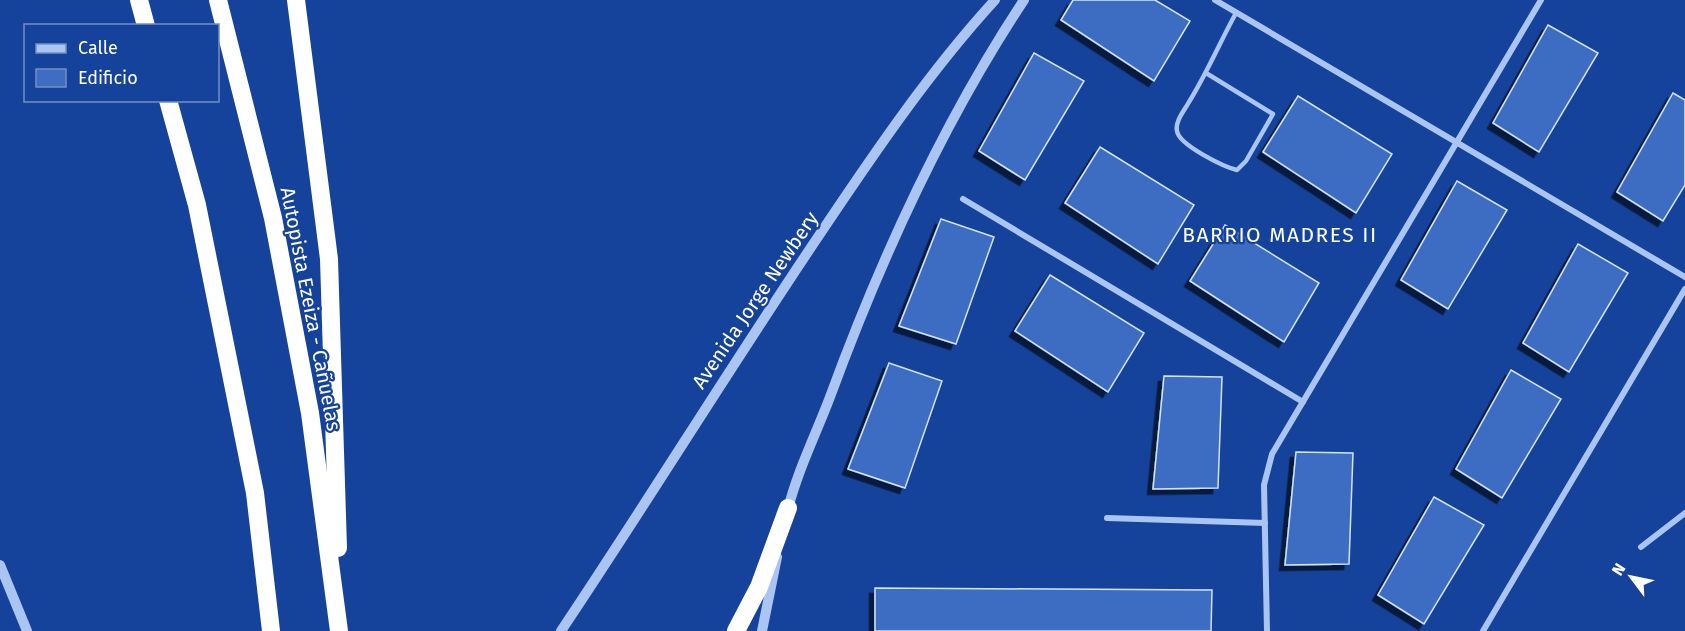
<svg xmlns="http://www.w3.org/2000/svg" width="1685" height="631" font-family="'Fira Sans',sans-serif">
<defs>
<filter id="shadow"><feDropShadow dx="-5.5" dy="5.5" stdDeviation="0" flood-color="#0009"/></filter>
</defs>
<rect width="100%" height="100%" fill="#15439b"/>
<g fill="#3e6dc2" stroke="#d3e2fd" stroke-width="1.5" filter="url(#shadow)">
<polygon points="1073,0 1155,0 1190,21 1154,81 1061,20"/>
<polygon points="1548,25 1598,53 1539,152 1493,123"/>
<polygon points="1034,53 1084,81 1025,180 979,151"/>
<polygon points="1673,93 1685,100 1685,185 1663,221 1617,192"/>
<polygon points="1298,96 1392,154 1356,213 1263,152"/>
<polygon points="1100,147 1194,205 1158,264 1065,203"/>
<polygon points="1457,181 1507,210 1448,309 1401,280"/>
<polygon points="941,219 994,237 956,344 899,326"/>
<polygon points="1225,225 1319,283 1284,342 1190,281"/>
<polygon points="1578,244 1628,273 1569,372 1523,343"/>
<polygon points="1050,275 1144,333 1108,392 1015,331"/>
<polygon points="889,363 942,381 905,488 848,469"/>
<polygon points="1511,370 1561,399 1502,498 1456,469"/>
<polygon points="1164,376 1222,377 1218,488 1153,489"/>
<polygon points="1296,452 1353,453 1349,564 1285,565"/>
<polygon points="1434,497 1484,525 1424,624 1378,595"/>
<polygon points="875,588 1212,590 1211,631 875,631"/>
</g>
<g fill="none" stroke-linecap="round" stroke-linejoin="round">
<path stroke="#abc5f3" stroke-width="4.5" d="M1206 73 1273 114 1246 161 1237 170C1224 167 1179 145 1177 131 1175 121 1184 111 1189 102 1207 73 1220 42 1236 13"/>
<g stroke="#abc5f3" stroke-width="6">
<polyline points="1215,0 1685,277"/>
<polyline points="963,199 1303,402"/>
<polyline points="1107,518 1265,523"/>
<polyline points="1641,547 1685,513"/>
<polyline points="1267,631 1264,485 1272,454 1541,0"/>
<polyline points="1483,631 1685,289"/>
</g>
<g stroke="#abc5f3" stroke-width="10">
<path d="M787 513C796 474 816 434 830 397 881 258 942 124 1024 0"/>
<polyline points="0,565 27,631"/>
<path d="M561 631C650 498 734 361 824 228 877 149 931 70 995 0"/>
<polyline points="762,631 777,557"/>
</g>
<g stroke="#fff" stroke-width="18">
<polyline points="139,0 146,26"/>
<polyline points="218,0 273,218 310,413 339,631"/>
<polyline points="296,0 329,259 338,548"/>
<polyline points="168,100 197,205 255,493 271,631"/>
<polyline points="736,631 759,587 788,508"/>
</g>
</g>
<g text-anchor="middle" stroke-width="4.5" stroke-linejoin="round" paint-order="stroke">
<g font-size="20" fill="#fff" stroke="#15439b">
<text transform="translate(755 300) rotate(-56)" y="7">Avenida Jorge Newbery</text>
<text transform="translate(311 309) rotate(79)" y="7">Autopista Ezeiza - Cañuelas</text>
</g>
<g font-size="21" letter-spacing="1.5" fill="#fff" stroke="#15439b">
<text x="1280" y="242">BARRIO MADRES II</text>
</g>
</g>
<rect x="24" y="24" width="195" height="78" fill="#15439b" stroke="#738ec3" stroke-width="1.5"/>
<rect x="36" y="44" width="30" height="9" fill="#abc5f3" stroke="#738ec3" stroke-width="1.5"/>
<text x="78" y="54" font-size="18" fill="#ffffff">Calle</text>
<rect x="36" y="69" width="30" height="18" fill="#3e6dc2" stroke="#738ec3" stroke-width="1.5"/>
<text x="78" y="84" font-size="18" fill="#ffffff">Edificio</text>
<g transform="translate(1631 577) rotate(302)" stroke="#15439b" stroke-width="4.5" paint-order="stroke">
<path d="M0-4.5L10 22L0 15L-10 22Z" fill="#ffffff"/>
<text y="-9" font-size="16" font-weight="bold" text-anchor="middle" fill="#ffffff">N</text>
</g>
</svg>
